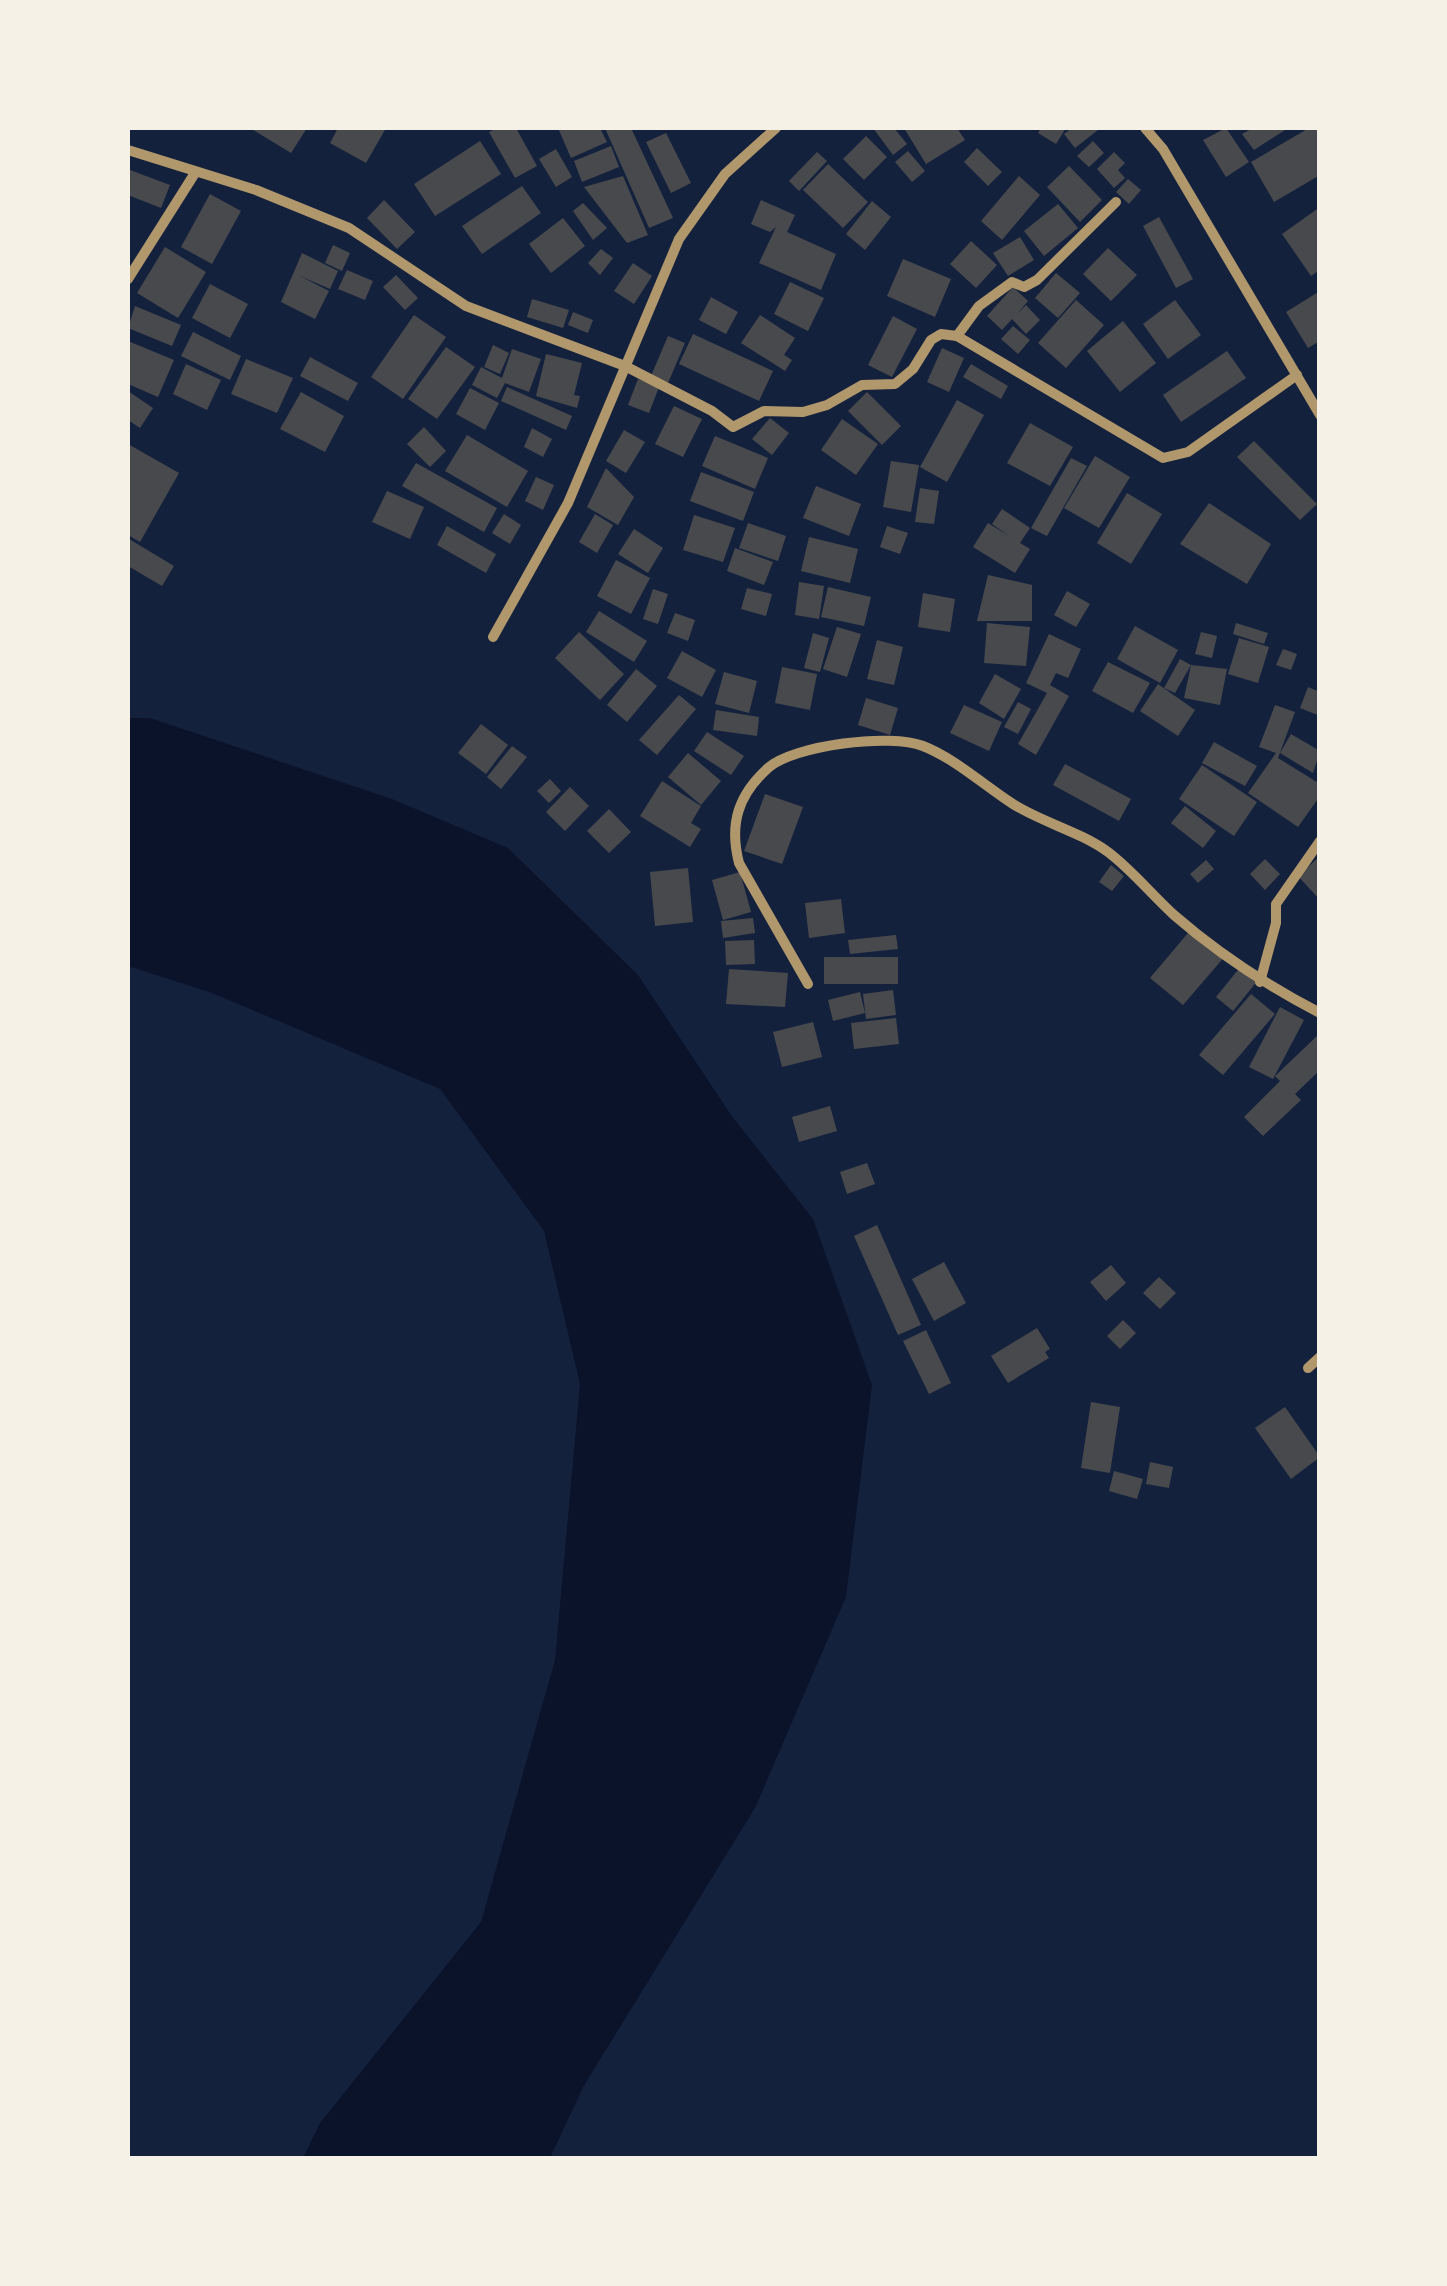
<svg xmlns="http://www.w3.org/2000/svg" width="1447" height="2286" font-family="'Fira Sans Condensed',sans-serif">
<rect width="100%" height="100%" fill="#14213d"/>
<polygon fill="#0b132b" points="128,718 150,718 392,799 508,848 638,975 731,1115 813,1219 872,1385 846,1597 755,1808 583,2087 550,2158 303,2158 320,2123 481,1922 555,1660 580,1384 544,1231 440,1089 212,993 128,966"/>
<g fill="#48494c">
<polygon points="250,128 307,128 291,153"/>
<polygon points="338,128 386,128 366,163 330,143"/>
<polygon points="497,128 516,128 537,166 515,178 489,132"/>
<polygon points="558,128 600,128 607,142 571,158"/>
<polygon points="605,128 631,128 673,218 649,228"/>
<polygon points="873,128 894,128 907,144 893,155"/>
<polygon points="904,128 957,128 965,140 926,164"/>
<polygon points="1041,128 1066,128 1056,144 1038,133"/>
<polygon points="1072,128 1096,128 1098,130 1075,148 1064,134"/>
<polygon points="1226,128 1249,162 1226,177 1203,140"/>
<polygon points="1253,128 1288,128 1254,150 1242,134"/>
<polygon points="1309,128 1320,128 1320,175 1274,202 1251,162"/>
<polygon points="666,133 691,183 671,193 646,142"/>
<polygon points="866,136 887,157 864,180 843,159"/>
<polygon points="480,141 501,174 435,216 414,184"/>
<polygon points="1093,141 1104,153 1089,167 1077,156"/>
<polygon points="611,146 619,167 582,182 574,161"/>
<polygon points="977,148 1002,172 988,186 964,162"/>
<polygon points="556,149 572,177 556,187 539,159"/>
<polygon points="908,151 925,171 912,182 895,162"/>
<polygon points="817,152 827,161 799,191 789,181"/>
<polygon points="1114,152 1125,163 1118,170 1125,178 1114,188 1097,169"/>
<polygon points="828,164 868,202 843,228 803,190"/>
<polygon points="1069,166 1102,200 1080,222 1047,187"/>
<polygon points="130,170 170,185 161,208 128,195"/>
<polygon points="623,176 648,235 627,243 584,187"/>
<polygon points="1019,176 1040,195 1002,240 981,221"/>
<polygon points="1128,179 1141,190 1129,204 1116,192"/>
<polygon points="522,186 541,213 482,254 462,226"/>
<polygon points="210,194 241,211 212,264 181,247"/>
<polygon points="384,200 415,232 397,249 367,218"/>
<polygon points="761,200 795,215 787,232 836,254 821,290 759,263 776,227 770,232 751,224"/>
<polygon points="872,201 891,217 865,250 846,234"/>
<polygon points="583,203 607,228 593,240 573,211"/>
<polygon points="1058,204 1078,228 1044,256 1024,231"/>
<polygon points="1320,207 1320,270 1311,276 1282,234"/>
<polygon points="1159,217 1193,279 1176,288 1143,226"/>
<polygon points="563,218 585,246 551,273 529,244"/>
<polygon points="1020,237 1034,260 1008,276 993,253"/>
<polygon points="971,241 997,265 976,288 950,264"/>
<polygon points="333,245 350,253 342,271 325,263"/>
<polygon points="165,247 206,272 178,318 137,293"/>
<polygon points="1108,248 1137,275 1111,301 1083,274"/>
<polygon points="601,249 613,258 600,275 588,263"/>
<polygon points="302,253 338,271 330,289 300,276 329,291 315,319 281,302"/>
<polygon points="903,259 951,279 935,317 887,296"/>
<polygon points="633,263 652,276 634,304 614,291"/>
<polygon points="347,270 373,281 365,300 338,289"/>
<polygon points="1056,273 1080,293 1058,318 1035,298"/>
<polygon points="396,275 418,298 405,310 383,287"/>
<polygon points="790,282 824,298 808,331 774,314"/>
<polygon points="210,284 248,304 230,338 192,318"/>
<polygon points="1013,287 1028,301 1017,314 1026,305 1040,320 1026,334 1012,319 1002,330 987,316"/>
<polygon points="1320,291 1320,341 1308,348 1286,312"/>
<polygon points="711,297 738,312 726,334 699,320"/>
<polygon points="532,299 569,310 563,328 527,317"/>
<polygon points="1076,300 1104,325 1066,368 1038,343"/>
<polygon points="1175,300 1201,335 1168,359 1143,324"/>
<polygon points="135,306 181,325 172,346 128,328"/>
<polygon points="573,312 593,320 588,333 568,325"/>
<polygon points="414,315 446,337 403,399 371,377"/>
<polygon points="760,315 795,338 784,355 792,360 785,371 741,343"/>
<polygon points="893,316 917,329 892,377 868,365"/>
<polygon points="1123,321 1156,363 1120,392 1087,351"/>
<polygon points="1013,326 1030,340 1018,354 1001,339"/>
<polygon points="193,332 241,356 230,380 181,356"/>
<polygon points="693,334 773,371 759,401 679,364"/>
<polygon points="668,336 685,343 668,383 651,376"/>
<polygon points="128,341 174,360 158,397 128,384"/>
<polygon points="493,345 509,353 500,374 484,367"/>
<polygon points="446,347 475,367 437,419 408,399"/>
<polygon points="942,348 964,358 949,392 927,382"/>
<polygon points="512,349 541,359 529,392 505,383 497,398 472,385 481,367 502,378"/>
<polygon points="1227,351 1246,378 1181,422 1163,395"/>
<polygon points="546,354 582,363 574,395 580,396 577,408 536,396"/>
<polygon points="310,357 358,383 348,401 300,376"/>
<polygon points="246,359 293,378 277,413 231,394"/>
<polygon points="186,364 221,380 207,410 173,394"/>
<polygon points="971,364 1008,386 1001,399 963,377"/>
<polygon points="638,379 659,387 649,413 628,405"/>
<polygon points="507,387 572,416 566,430 501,401"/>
<polygon points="470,388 499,403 485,430 456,414"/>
<polygon points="128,391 153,408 140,428 128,420"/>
<polygon points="301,392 344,416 325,452 280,429"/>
<polygon points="867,392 901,426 882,445 848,411"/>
<polygon points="957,400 984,415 947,482 920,467"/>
<polygon points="674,406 702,419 683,457 655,444"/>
<polygon points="770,418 789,433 772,455 752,439"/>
<polygon points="842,419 878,444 856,475 821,450"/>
<polygon points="1030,423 1073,447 1050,486 1007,463"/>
<polygon points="424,427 446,451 430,467 407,444"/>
<polygon points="532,428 552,439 543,457 524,447"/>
<polygon points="624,430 645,442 626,473 606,461"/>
<polygon points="467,435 528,471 507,507 445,471"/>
<polygon points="715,436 768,458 755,489 702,466"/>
<polygon points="1254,441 1317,504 1300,520 1237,457"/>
<polygon points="128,444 179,473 140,542 128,535"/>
<polygon points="1095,456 1130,477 1099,528 1064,508"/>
<polygon points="1071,458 1087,466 1047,536 1031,528"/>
<polygon points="891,461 919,465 911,512 883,507"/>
<polygon points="416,463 497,508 484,532 402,486"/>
<polygon points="606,468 634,497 618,525 587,507"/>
<polygon points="701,472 754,492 743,521 690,501"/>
<polygon points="536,477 554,485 543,510 525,501"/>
<polygon points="816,486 861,504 849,536 803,518"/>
<polygon points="920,488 939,491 934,524 915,522"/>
<polygon points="387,491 424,507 410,539 372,522"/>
<polygon points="1127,493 1162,514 1131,564 1097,543"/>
<polygon points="1209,503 1271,544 1247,584 1180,544"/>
<polygon points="1002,509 1030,528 1020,543 1030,549 1015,573 973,547 988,523 1009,536 992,524"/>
<polygon points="504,514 521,525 510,544 492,533"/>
<polygon points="595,514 613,525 597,553 579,542"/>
<polygon points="694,515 735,528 723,562 683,550"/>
<polygon points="748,523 786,536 778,561 739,548"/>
<polygon points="447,526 496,554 486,573 437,545"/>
<polygon points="887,526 908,533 900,554 880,547"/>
<polygon points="634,529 663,548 648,573 618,554"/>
<polygon points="809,537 858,549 850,583 801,571"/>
<polygon points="129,539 174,566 162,586 128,566"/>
<polygon points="735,548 773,562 764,585 727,571"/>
<polygon points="616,560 650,578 631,614 597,596"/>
<polygon points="988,575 1032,585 1032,621 977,621"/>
<polygon points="799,582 824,586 819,619 795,615"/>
<polygon points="828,587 871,597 864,626 821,617"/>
<polygon points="747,588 772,594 766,616 741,609"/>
<polygon points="653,589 668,594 658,624 643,619"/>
<polygon points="1067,591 1090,604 1076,627 1054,615"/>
<polygon points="923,593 955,599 950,632 918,627"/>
<polygon points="599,611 647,641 634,662 586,632"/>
<polygon points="675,613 695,620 688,641 667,633"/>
<polygon points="987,623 1030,627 1026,666 984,663"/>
<polygon points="1236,623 1268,633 1264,644 1233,634"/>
<polygon points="1135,626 1178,650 1160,683 1117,659"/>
<polygon points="837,627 861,634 847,677 823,669"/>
<polygon points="579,632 624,674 600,700 555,658"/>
<polygon points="1201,632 1217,636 1212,658 1195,654"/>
<polygon points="813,633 829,638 820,672 804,668"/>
<polygon points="1049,634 1081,649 1068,678 1056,673 1050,685 1069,696 1036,755 1018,744 1047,693 1026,683"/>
<polygon points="1239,638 1269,647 1258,683 1228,674"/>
<polygon points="877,640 903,647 894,685 867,679"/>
<polygon points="1283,649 1297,654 1291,670 1276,665"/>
<polygon points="682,651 716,670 702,697 667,678"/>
<polygon points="1180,659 1191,665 1227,669 1220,705 1184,698 1191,665 1175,693 1164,688"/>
<polygon points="1108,662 1150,683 1133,713 1092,691"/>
<polygon points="782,667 817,674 810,710 775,703"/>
<polygon points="636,669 657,686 627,722 607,705"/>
<polygon points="724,672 757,681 749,713 715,704"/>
<polygon points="995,674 1021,689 1004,719 979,703"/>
<polygon points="1158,684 1195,710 1178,736 1140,711"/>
<polygon points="1308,687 1320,692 1320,716 1300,708"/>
<polygon points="679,695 696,709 657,755 639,740"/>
<polygon points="866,698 898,708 890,735 858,725"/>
<polygon points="1018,702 1031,709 1018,734 1004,727"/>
<polygon points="964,705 1002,722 989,751 950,733"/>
<polygon points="1275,705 1295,712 1278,758 1320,784 1320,796 1298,827 1248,793 1276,753 1259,747"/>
<polygon points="716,710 759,717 757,736 713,730"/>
<polygon points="481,724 508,745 486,774 458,753"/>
<polygon points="707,732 744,756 731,775 694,751"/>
<polygon points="1291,734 1320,751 1313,773 1280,753"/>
<polygon points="1214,742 1257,766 1245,786 1202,763"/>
<polygon points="512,746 527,757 501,789 487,777"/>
<polygon points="688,753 721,781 701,805 668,777"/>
<polygon points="1065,764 1131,799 1119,821 1053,785"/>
<polygon points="1202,765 1257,802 1234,836 1179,799"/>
<polygon points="550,779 561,791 549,803 537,791"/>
<polygon points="662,781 701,806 691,823 701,829 690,847 640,816"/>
<polygon points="570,787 589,806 565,831 546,812"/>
<polygon points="765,794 803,807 782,864 744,851"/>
<polygon points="1185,806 1216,831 1203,848 1171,823"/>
<polygon points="609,809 631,832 609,853 587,831"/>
<polygon points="1320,856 1320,900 1298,876"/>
<polygon points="1265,859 1280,874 1265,890 1250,874"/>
<polygon points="1206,860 1214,869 1198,883 1190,874"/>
<polygon points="1111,865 1124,876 1112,891 1099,882"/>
<polygon points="688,868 693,922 655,926 650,872"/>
<polygon points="740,872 751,912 723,920 712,880"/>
<polygon points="841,899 845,933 809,938 805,903"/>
<polygon points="753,918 755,933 723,938 721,921"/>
<polygon points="1193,927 1226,955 1183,1005 1150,978"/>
<polygon points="896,935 898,949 850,954 848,940"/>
<polygon points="754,940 755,964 726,965 725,941"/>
<rect x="824" y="957" width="74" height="27"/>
<polygon points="1242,965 1259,979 1233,1011 1216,997"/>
<polygon points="729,969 788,973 785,1007 726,1004"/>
<polygon points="893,990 896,1015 866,1019 863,994"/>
<polygon points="860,992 865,1013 833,1021 828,1000"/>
<polygon points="1251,994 1275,1014 1223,1075 1199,1055"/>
<polygon points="1280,1007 1304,1020 1273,1079 1249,1067"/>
<polygon points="896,1018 899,1044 854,1049 851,1023"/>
<polygon points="813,1022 822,1057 782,1067 773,1032"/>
<polygon points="1317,1036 1320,1070 1295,1094 1301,1100 1263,1136 1244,1117 1280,1081 1275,1076"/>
<polygon points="830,1106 837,1131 799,1142 792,1117"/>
<polygon points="867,1163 875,1184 847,1194 840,1172"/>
<polygon points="877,1225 921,1325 898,1335 854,1236"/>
<polygon points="944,1262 966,1303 934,1321 912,1279"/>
<polygon points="1111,1265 1126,1283 1106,1301 1090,1282"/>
<polygon points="1159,1277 1176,1293 1160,1309 1143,1293"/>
<polygon points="1123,1320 1136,1333 1120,1349 1107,1336"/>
<polygon points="1037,1328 1050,1349 1045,1352 1049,1358 1008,1383 991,1356"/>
<polygon points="926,1330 951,1383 929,1394 903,1341"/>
<polygon points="1091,1402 1120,1407 1110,1473 1081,1468"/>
<polygon points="1285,1407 1320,1457 1291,1479 1255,1428"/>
<polygon points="1150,1462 1173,1467 1169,1488 1146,1484"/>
<polygon points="1114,1471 1143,1479 1137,1499 1109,1491"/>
</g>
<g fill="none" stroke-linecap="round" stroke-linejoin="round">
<g stroke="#b1986c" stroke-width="10">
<polyline points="1145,128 1163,149 1320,415"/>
<polyline points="128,150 256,190 349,228 466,306 625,366 712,411 733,427 764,411 803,412 827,405 862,385 895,384 913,369 931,340 941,334 957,336 1163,458 1188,452 1297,375"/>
<polyline points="128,279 195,173"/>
<polyline points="957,336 979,306 1012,282 1024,287 1037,280 1116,202"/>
<polyline points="493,637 568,503 679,239 725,174 776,128"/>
<polyline points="1260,982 1276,923 1276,904 1320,841"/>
<path d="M808 984 739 863C729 824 738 795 768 768 794 745 891 733 923 746 954 758 985 786 1013 804 1043 823 1079 831 1108 852 1132 870 1152 895 1174 915 1220 955 1266 985 1320 1013"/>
<polyline points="1308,1368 1320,1357"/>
</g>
</g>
<rect width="1447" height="2286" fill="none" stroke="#f6f1e7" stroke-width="260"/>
</svg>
